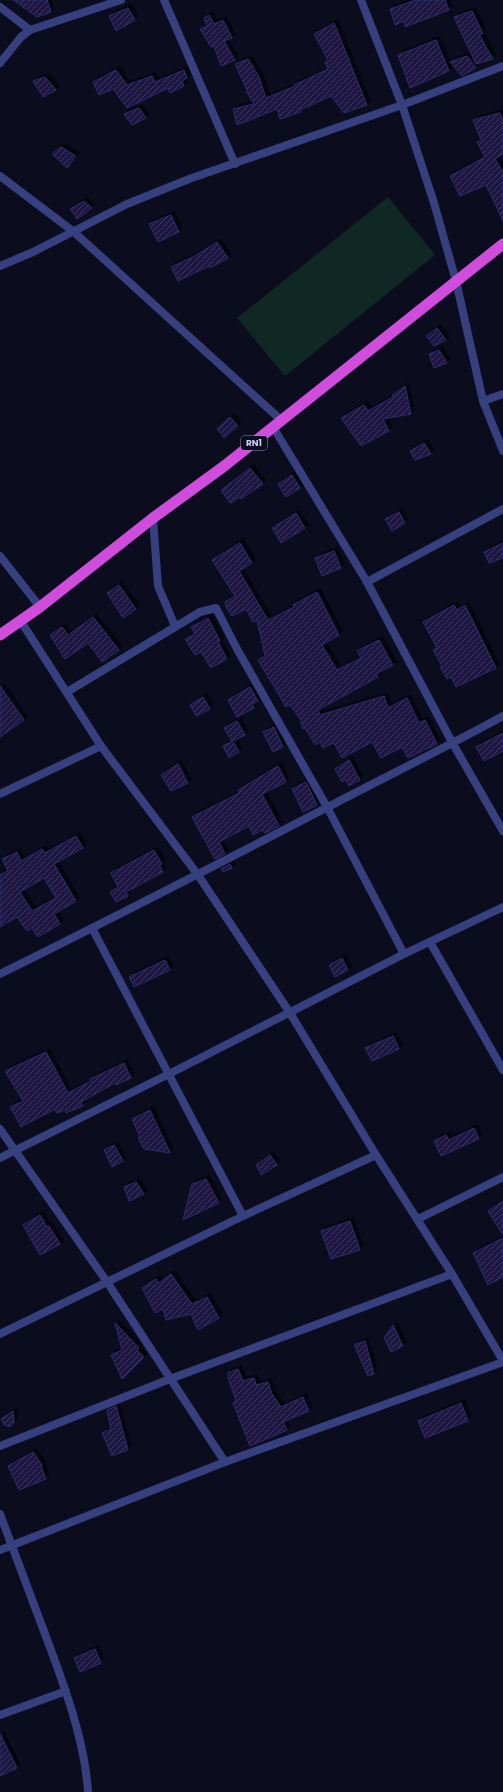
<svg xmlns="http://www.w3.org/2000/svg" width="503" height="1792" font-family="Poppins,sans-serif">
<defs>
<pattern id="building-hatch" width="6" height="6" patternUnits="userSpaceOnUse"><rect width="6" height="6" fill="#1a183f"/><path d="M-1 1l2-2M0 6l6-6M5 7l2-2" fill="none" stroke="#3a385c"/></pattern>
<filter id="shadow"><feDropShadow dx="3.5" dy="-3.5" stdDeviation="0" flood-color="#0009"/></filter>
</defs>
<rect width="100%" height="100%" fill="#0c0c1f"/>
<polygon fill="#0f2824" points="388,197 435,255 285,376 237,318"/>
<g fill="url(#building-hatch)" stroke="#2d2a6b" fill-rule="evenodd" filter="url(#shadow)">
<polygon points="13,0 47,0 51,12 37,17"/>
<polygon points="416,0 445,0 449,10 405,27 404,21 395,25 390,9"/>
<polygon points="128,8 135,20 116,31 109,16"/>
<polygon points="472,11 483,34 479,34 493,59 476,64 454,17"/>
<polygon points="209,15 214,24 223,20 232,38 224,41 235,60 221,66 214,46 211,47 200,29 207,26 204,18"/>
<polygon points="334,23 367,105 344,113 331,96 300,110 301,112 280,119 277,109 237,125 233,109 254,104 246,91 247,90 235,64 248,59 259,77 266,98 295,86 294,85 328,69 325,62 328,60 314,34"/>
<polygon points="436,40 449,71 410,88 398,55"/>
<polygon points="467,56 476,68 462,76 450,62"/>
<polygon points="116,70 127,85 152,76 155,82 184,70 187,78 182,81 184,86 170,93 168,88 127,108 113,89 99,95 93,82"/>
<polygon points="45,77 56,90 43,97 33,81"/>
<polygon points="139,108 146,118 132,125 124,114"/>
<polygon points="500,113 503,122 503,154 495,159 503,172 503,221 486,185 460,196 450,176 485,157 477,142 481,140 473,120"/>
<polygon points="61,147 76,156 67,168 52,154"/>
<polygon points="84,201 92,208 77,219 70,209"/>
<polygon points="171,215 179,232 158,242 149,224"/>
<polygon points="217,242 228,258 210,268 209,266 178,281 171,267 193,257"/>
<polygon points="437,328 446,340 434,346 426,336"/>
<polygon points="439,350 447,363 434,368 429,354"/>
<polygon points="405,386 411,414 383,419 389,431 361,446 341,418 364,405 368,411 393,397 392,395"/>
<polygon points="230,417 238,426 224,438 217,429"/>
<polygon points="424,443 431,454 415,460 410,451"/>
<polygon points="250,468 263,484 241,499 240,497 231,503 229,502 221,490"/>
<polygon points="292,475 300,488 286,497 278,484"/>
<polygon points="399,512 405,523 392,531 385,519"/>
<polygon points="296,513 305,528 281,543 272,528"/>
<polygon points="240,543 252,563 239,571 268,620 294,607 293,605 317,592 339,635 322,645 337,670 361,658 357,651 379,640 393,665 376,674 378,677 318,710 320,715 384,696 388,708 407,698 419,723 425,720 437,744 408,758 402,747 381,758 372,742 342,758 334,743 323,748 320,742 315,745 305,728 303,729 300,719 290,705 286,707 258,660 265,656 257,620 253,622 246,609 232,616 226,607 225,602 235,596 212,560"/>
<polygon points="503,543 503,558 489,563 484,552"/>
<polygon points="334,551 341,568 322,576 315,558"/>
<polygon points="119,585 136,609 123,618 107,593"/>
<polygon points="454,605 457,610 465,605 496,668 456,687 451,677 447,679 440,667 442,666 433,650 437,648 423,622"/>
<polygon points="93,617 119,650 102,662 88,643 65,659 50,635 62,627 68,635"/>
<polygon points="208,618 220,641 218,642 227,659 211,668 201,652 195,655 185,639 195,634 191,627"/>
<polygon points="0,686 24,720 0,737"/>
<polygon points="250,687 258,701 252,704 254,708 237,717 228,700"/>
<polygon points="203,697 210,709 196,716 190,705"/>
<polygon points="237,721 245,735 233,741 239,752 229,758 223,746 232,741 224,728"/>
<polygon points="274,727 283,747 273,752 263,732"/>
<polygon points="503,733 503,751 484,761 476,747"/>
<polygon points="349,760 360,780 349,786 346,780 342,782 335,769"/>
<polygon points="178,764 188,783 171,791 161,775"/>
<polygon points="278,766 286,782 262,794 279,826 265,833 263,830 253,835 249,826 219,842 225,854 215,859 192,817 239,793 238,790"/>
<polygon points="306,782 317,805 303,812 292,789"/>
<path d="M76 836 83 848 54 864 76 901 54 914 60 924 38 937 32 928 27 931 17 917 0 927V875L8 871 2 859 17 852 21 861 42 849 45 853ZM44 878 56 898 32 911 20 892Z"/>
<polygon points="154,850 162,864 159,865 163,872 126,892 128,896 116,902 110,892 118,887 111,873"/>
<polygon points="230,864 232,868 223,872 221,869"/>
<polygon points="342,958 348,970 335,977 329,965"/>
<polygon points="165,960 170,970 134,987 129,977"/>
<polygon points="393,1036 399,1049 372,1061 365,1048"/>
<polygon points="46,1052 68,1093 91,1081 90,1079 124,1063 131,1078 116,1085 115,1083 81,1102 83,1106 66,1113 65,1110 57,1113 55,1109 21,1127 10,1107 23,1101 5,1071"/>
<polygon points="150,1110 170,1153 144,1149 138,1138 140,1137 132,1119"/>
<polygon points="474,1128 479,1139 441,1156 434,1141 446,1135 449,1140"/>
<polygon points="114,1145 123,1161 112,1167 104,1150"/>
<polygon points="270,1155 277,1165 261,1175 256,1165"/>
<polygon points="206,1179 219,1203 183,1220 192,1184"/>
<polygon points="136,1182 144,1194 129,1201 124,1187"/>
<polygon points="503,1201 503,1235 488,1211"/>
<polygon points="40,1215 47,1227 49,1226 60,1244 40,1255 23,1225"/>
<polygon points="350,1221 360,1250 331,1259 321,1231"/>
<polygon points="503,1238 503,1277 488,1285 473,1253"/>
<polygon points="171,1274 192,1304 207,1297 219,1318 198,1330 191,1314 166,1320 163,1309 155,1313 142,1288 156,1279 159,1283"/>
<polygon points="115,1323 139,1348 137,1350 144,1357 122,1379 111,1355 122,1350"/>
<polygon points="393,1325 403,1346 391,1352 384,1338"/>
<polygon points="365,1341 374,1374 368,1376 354,1345"/>
<polygon points="238,1369 243,1381 254,1378 256,1385 268,1382 272,1394 281,1407 303,1397 309,1411 283,1422 287,1430 250,1446 233,1403 236,1401 228,1378 228,1373"/>
<polygon points="461,1403 468,1421 425,1438 418,1421"/>
<polygon points="116,1406 128,1450 112,1456 102,1433 111,1429 107,1410"/>
<polygon points="13,1411 14,1422 10,1427 4,1425 1,1419"/>
<polygon points="33,1452 42,1465 41,1466 46,1479 19,1490 8,1466"/>
<polygon points="95,1649 101,1663 80,1672 74,1658"/>
<polygon points="0,1734 17,1768 0,1776"/>
</g>
<g fill="none" stroke-linecap="round" stroke-linejoin="round">
<g stroke="#37407e" stroke-width="8">
<polyline points="164,0 235,164"/>
<polyline points="361,0 402,105 434,203 456,281 483,401 503,451"/>
<polyline points="0,7 30,30"/>
<polyline points="0,63 21,37 30,30 121,0"/>
<polyline points="0,176 74,232 281,420"/>
<polyline points="0,266 33,252 127,204 189,179 402,105 503,66"/>
<polyline points="483,401 503,394"/>
<polyline points="273,427 367,582 453,744 503,831"/>
<polyline points="153,518 158,586 175,626"/>
<polyline points="0,556 40,607"/>
<polyline points="367,582 503,509"/>
<polyline points="20,620 101,746 198,875 290,1013 376,1155 452,1274 503,1361"/>
<polyline points="67,692 200,612 216,608 237,649 327,807 404,954"/>
<polyline points="0,794 101,746"/>
<polyline points="92,928 243,1216"/>
<polyline points="430,942 503,1070"/>
<path d="M0 974C109 920 218 864 326 808 385 777 445 748 503 716"/>
<polyline points="0,1129 107,1282 225,1462"/>
<polyline points="0,1158 169,1074 404,954 503,907"/>
<polyline points="418,1219 503,1177"/>
<polyline points="0,1334 243,1216 376,1155"/>
<polyline points="0,1446 170,1379 452,1274"/>
<path d="M0 1514C15 1554 30 1594 45 1634 63 1682 85 1740 88 1792"/>
<polyline points="0,1550 225,1462 503,1362"/>
<polyline points="0,1715 66,1691"/>
</g>
<polyline stroke="#d04cdd" stroke-width="11" points="0,635 40,607 153,518 223,467 503,244"/>
</g>
<g text-anchor="middle" stroke-width="3.5" stroke-linejoin="round" paint-order="stroke">
<rect fill="#0c0c1f" stroke="#9193bc" stroke-width="1" x="241" y="436" width="26" height="14" rx="3"/>
<g font-size="9" font-weight="bold" fill="#cacdff">
<text x="254" y="446">RN1</text>
</g>
</g>
</svg>
